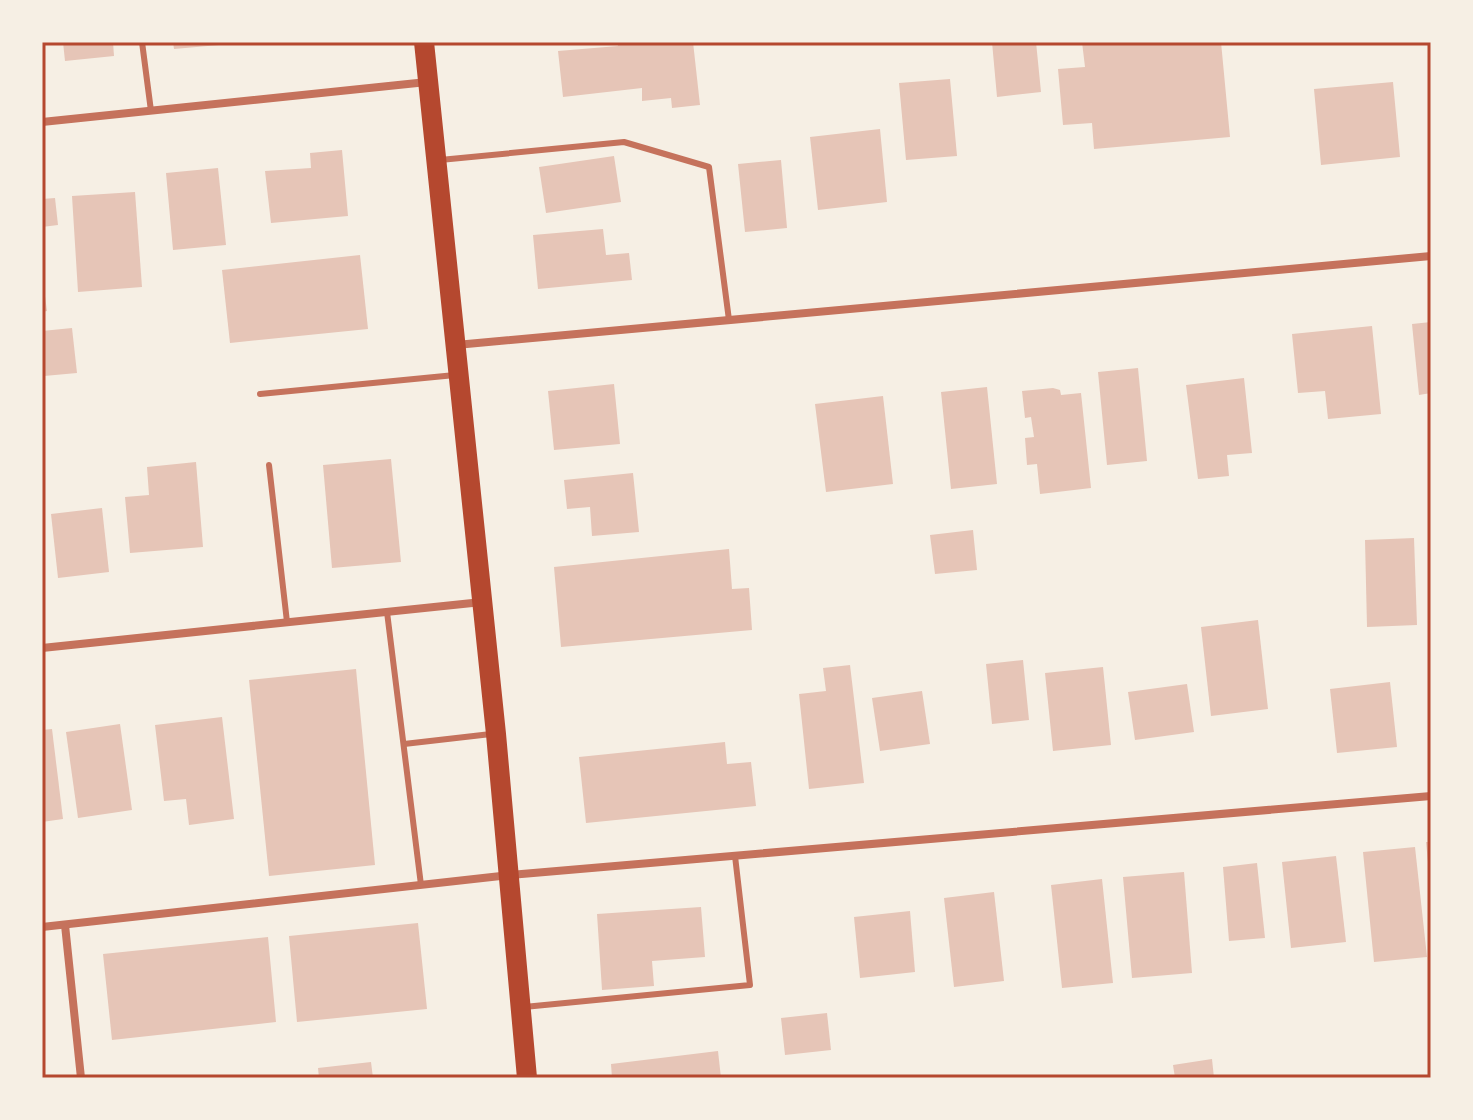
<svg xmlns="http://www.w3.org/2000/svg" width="1473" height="1120" font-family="Ubuntu,sans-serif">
<rect width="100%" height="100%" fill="#f6efe4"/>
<g fill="#e6c5b7">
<polygon points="63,42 113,42 114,56 65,61"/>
<polygon points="173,42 230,42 230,44 174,49"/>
<polygon points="617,42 693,42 700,105 672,108 671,98 642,101 642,88 563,97 558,51 618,46"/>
<polygon points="992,42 1036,42 1041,92 997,97"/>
<polygon points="1082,42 1221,42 1230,137 1094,149 1092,123 1063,125 1058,69 1085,67"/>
<polygon points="950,79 957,156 906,160 899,83"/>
<polygon points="1393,82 1400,157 1321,165 1314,89"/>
<polygon points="880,129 887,202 818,210 810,137"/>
<polygon points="342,150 348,216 271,223 265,171 311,168 310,153"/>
<polygon points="614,156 621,202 546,213 539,167"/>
<polygon points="781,160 787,228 745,232 738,164"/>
<polygon points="218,168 226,245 173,250 166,173"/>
<polygon points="135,192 142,287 78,292 72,196"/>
<polygon points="55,198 58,225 42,227 42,199"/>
<polygon points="603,229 606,255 629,253 632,280 538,289 533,235"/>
<polygon points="360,255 368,329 230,343 222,270"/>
<polygon points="42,289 44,289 47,311 42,312"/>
<polygon points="1431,322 1431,393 1419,395 1412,324"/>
<polygon points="1372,326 1381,414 1328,419 1325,391 1298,393 1292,334"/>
<polygon points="72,328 77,373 44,376 42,331"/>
<polygon points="1138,368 1147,461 1107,465 1098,372"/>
<polygon points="1244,378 1252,453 1227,455 1229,476 1198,479 1186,385"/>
<polygon points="614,384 620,444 554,450 548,391"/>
<polygon points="987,387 997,484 951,489 941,392"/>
<polygon points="1053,388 1060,390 1061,395 1081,393 1091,488 1040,494 1037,464 1027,465 1025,438 1034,437 1031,417 1025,418 1022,391"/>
<polygon points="883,396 893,484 826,492 815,404"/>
<polygon points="391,459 401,562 332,568 323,465"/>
<polygon points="196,462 203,547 130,553 125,497 149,495 147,467"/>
<polygon points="633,473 639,532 592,536 590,507 567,509 564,480"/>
<polygon points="102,508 109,572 58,578 51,514"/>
<polygon points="973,530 977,570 935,574 930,535"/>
<polygon points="1414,538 1417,625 1367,627 1365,540"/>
<polygon points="729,549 732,589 749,588 752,630 561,647 554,567"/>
<polygon points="1258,620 1268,709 1211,716 1201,627"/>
<polygon points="1023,660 1029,720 992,724 986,664"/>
<polygon points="850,665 864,783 809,789 799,694 826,691 823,668"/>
<polygon points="1103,667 1111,745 1053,751 1045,673"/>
<polygon points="356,669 375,865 269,876 249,680"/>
<polygon points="1390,682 1397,747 1337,753 1330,689"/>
<polygon points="1187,684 1194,732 1135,740 1128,692"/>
<polygon points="922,691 930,744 880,751 872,698"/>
<polygon points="222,717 234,819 189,825 186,799 164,801 155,725"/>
<polygon points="120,724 132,810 78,818 66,732"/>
<polygon points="52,729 63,819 42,822 42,730"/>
<polygon points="725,742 727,764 751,762 756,806 586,823 579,757"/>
<polygon points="1426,842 1431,842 1431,872 1429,872"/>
<polygon points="1415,847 1427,957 1374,962 1363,852"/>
<polygon points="1336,856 1346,942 1291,948 1282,862"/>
<polygon points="1257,863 1265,938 1229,941 1223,867"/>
<polygon points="1184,872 1192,973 1132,978 1123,877"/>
<polygon points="1102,879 1113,983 1062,988 1051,885"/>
<polygon points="994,892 1004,981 954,987 944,898"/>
<polygon points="701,907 705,957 652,961 654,986 602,990 597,914"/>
<polygon points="910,911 915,972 860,978 854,917"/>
<polygon points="418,923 427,1009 297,1022 289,936"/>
<polygon points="268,937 276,1022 112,1040 103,954"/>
<polygon points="827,1013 831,1050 785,1055 781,1018"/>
<polygon points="718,1051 721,1078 612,1078 611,1064"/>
<polygon points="1212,1059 1214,1078 1175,1078 1173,1065"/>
<polygon points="371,1062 373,1078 319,1078 318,1068"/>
</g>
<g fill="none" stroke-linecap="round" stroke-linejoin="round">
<g stroke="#c5725c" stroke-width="6">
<polyline points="142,42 151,111"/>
<polyline points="440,160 624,142 709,167 729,320"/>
<polyline points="260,394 455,375"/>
<polyline points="269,465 287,622"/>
<polyline points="387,612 421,885"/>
<polyline points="404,744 491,734"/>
<polyline points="524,1007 750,985 735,856"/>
</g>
<g stroke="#c5725c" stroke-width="8">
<polyline points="42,122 427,82"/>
<polyline points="456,345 1431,256"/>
<polyline points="42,648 482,602"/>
<polyline points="65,925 81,1078"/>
<polyline points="42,927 510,875 1431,796"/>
</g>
<polyline stroke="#b5482f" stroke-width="20" points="424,42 496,734 527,1078"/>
</g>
<rect width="1473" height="1120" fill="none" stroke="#f6efe4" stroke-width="88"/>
<rect x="44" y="44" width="1385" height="1032" fill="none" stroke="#b5482f" stroke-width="3"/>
</svg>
